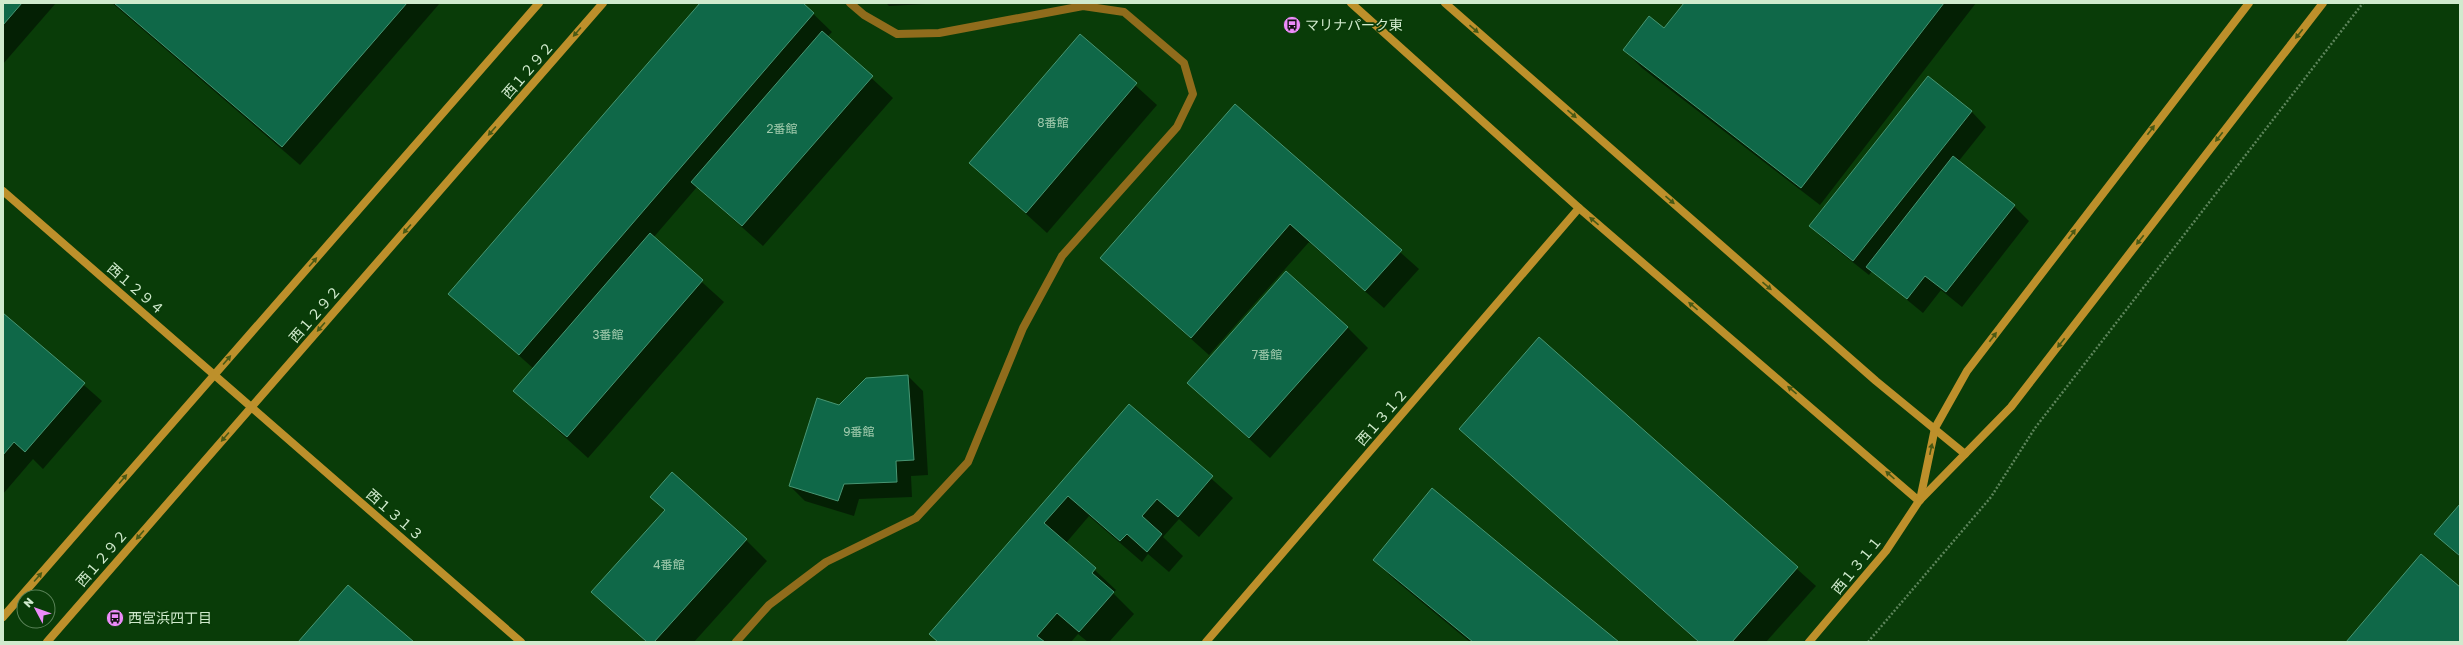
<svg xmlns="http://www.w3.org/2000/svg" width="2463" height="645" font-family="'Golos Text','Noto Sans JP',sans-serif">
<rect width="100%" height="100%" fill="#093c08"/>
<g fill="#0007">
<polygon points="3,3 56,3 3,64"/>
<polygon points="112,3 440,3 300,165"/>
<polygon points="701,3 802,3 832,32 827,37 893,98 763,246 697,187 653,238 724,302 588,458 514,391 534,369 450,294"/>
<polygon points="886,3 944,3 889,6"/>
<polygon points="1685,3 1976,3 1820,205 1642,68 1624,50 1664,30"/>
<polygon points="1080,35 1157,105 1047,233 970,163"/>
<polygon points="1235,105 1419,269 1384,308 1309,242 1209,355 1101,258"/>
<polygon points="1971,111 1986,127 1958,162 2014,206 2029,221 1962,307 1941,290 1923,313 1872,271 1869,275 1826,241 1810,226"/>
<polygon points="3,314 102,401 43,469 33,459 3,494"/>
<polygon points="1347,327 1368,348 1270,458 1188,383"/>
<polygon points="1539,339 1816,586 1766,642 1698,642 1460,429"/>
<polygon points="908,376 923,391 928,475 911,476 912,497 859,499 854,516 805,501 790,486 839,406"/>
<polygon points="1129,405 1233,498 1199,537 1179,519 1163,537 1183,556 1169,572 1148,554 1142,562 1089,516 1066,543 1116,590 1113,593 1134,614 1109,642 1088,642 1078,634 1071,642 938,642"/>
<polygon points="651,497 746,540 767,561 694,642 646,642 592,592 665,511"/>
<polygon points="2460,505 2460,557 2435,534"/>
<polygon points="1374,560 1618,642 1470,642 1395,580"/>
</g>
<g fill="#0f6848" stroke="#489673">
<polygon points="3,3 22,3 3,25"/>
<polygon points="114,3 407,3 282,147"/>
<polygon points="700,3 803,3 814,13 519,355 448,294"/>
<polygon points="1684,3 1944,3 1801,188 1623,50 1649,16 1664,28"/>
<polygon points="822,31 873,76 742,226 691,182"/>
<polygon points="1080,34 1137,83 1026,213 969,163"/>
<polygon points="1928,76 1972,111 1853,261 1809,226"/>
<polygon points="1235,104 1402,250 1365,291 1290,224 1191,338 1100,258"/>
<polygon points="1953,156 2015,205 1946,292 1925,276 1907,299 1866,267"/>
<polygon points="650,233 703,280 567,437 513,391"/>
<polygon points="1286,271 1348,327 1249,438 1187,383"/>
<polygon points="3,313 85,383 25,452 14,442 3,455"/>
<polygon points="1539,337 1798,567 1732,642 1699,642 1459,429"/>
<polygon points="908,375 914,460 896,461 897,482 844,484 838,501 789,486 817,398 839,405 866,378"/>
<polygon points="1129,404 1213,476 1178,517 1157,499 1142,516 1162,534 1147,552 1127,534 1120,541 1068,496 1044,523 1096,568 1092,573 1114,592 1079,632 1057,613 1037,636 1045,642 938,642 929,634"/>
<polygon points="672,472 747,539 654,642 647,642 591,592 665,510 650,497"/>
<polygon points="1432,488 1536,574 1619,642 1473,642 1373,560"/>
<polygon points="2460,504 2460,556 2434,534"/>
<polygon points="2421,554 2460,587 2460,642 2346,642"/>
<polygon points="348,585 414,642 298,642"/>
</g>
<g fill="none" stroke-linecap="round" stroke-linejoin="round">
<polyline stroke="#5d855b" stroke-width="2.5" stroke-dasharray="2 2" stroke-linecap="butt" points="1868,642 1991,497 2035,428 2363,3"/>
<polyline stroke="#906c1c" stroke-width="8" points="736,642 769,605 826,562 916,518 968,462 1023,328 1062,256 1177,127 1193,94 1184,63 1124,12 1083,6 939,33 897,34 864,15 850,3"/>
<g stroke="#bd902b" stroke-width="8">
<polyline points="1351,3 1579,208 1919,501"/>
<polyline points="1445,3 1876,381 1965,454"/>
<polyline points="3,191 521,642"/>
<polyline points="1920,500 1935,428 1967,371 2249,3"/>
<polyline points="3,617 539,3"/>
<polyline points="47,642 603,3"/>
<polyline points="1206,642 1579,208"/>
<polyline points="1809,642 1886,551 1919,501 2011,407 2323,3"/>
</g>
</g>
<defs><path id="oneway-solid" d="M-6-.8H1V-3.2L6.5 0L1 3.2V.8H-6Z"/></defs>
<g fill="#485914">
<use href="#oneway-solid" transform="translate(1474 29) rotate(41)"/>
<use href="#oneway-solid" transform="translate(577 32) rotate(131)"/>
<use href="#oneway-solid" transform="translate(2299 34) rotate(128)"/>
<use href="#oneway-solid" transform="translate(1572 114) rotate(41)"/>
<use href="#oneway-solid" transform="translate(2151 130) rotate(-53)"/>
<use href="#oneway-solid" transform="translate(492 131) rotate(131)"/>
<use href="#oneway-solid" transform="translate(2219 137) rotate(128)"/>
<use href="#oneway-solid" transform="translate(1670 200) rotate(41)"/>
<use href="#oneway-solid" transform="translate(1594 221) rotate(-140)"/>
<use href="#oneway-solid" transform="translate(407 229) rotate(131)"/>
<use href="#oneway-solid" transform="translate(2072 234) rotate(-53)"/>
<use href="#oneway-solid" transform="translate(2140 240) rotate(128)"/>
<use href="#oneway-solid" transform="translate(313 262) rotate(-49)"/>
<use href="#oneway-solid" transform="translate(1767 286) rotate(41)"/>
<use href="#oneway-solid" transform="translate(1693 306) rotate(-140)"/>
<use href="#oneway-solid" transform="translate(321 327) rotate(131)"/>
<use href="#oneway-solid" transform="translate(1993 337) rotate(-53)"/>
<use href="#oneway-solid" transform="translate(2061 343) rotate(128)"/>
<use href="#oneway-solid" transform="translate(227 360) rotate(-49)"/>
<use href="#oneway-solid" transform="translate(1792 390) rotate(-140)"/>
<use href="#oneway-solid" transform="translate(225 437) rotate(131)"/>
<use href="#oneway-solid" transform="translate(1931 449) rotate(-78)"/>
<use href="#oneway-solid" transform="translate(1890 475) rotate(-138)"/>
<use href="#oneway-solid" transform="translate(123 479) rotate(-49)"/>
<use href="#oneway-solid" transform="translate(140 535) rotate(131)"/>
<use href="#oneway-solid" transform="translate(38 577) rotate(-49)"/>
</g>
<defs>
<symbol id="bus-disc" viewBox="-11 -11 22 22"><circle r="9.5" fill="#ed8cfa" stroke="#093c08"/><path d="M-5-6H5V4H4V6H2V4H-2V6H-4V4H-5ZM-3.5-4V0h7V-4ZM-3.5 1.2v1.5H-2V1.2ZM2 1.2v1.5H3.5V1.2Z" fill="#111"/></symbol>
</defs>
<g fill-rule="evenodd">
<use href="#bus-disc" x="1282" y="15" width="20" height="20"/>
<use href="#bus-disc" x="105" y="608" width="20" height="20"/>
</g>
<g text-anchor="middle" stroke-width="3.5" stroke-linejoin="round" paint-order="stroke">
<g font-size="12" fill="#a0caac">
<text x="1053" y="127">8番館</text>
<text x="782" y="133">2番館</text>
<text x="608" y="339">3番館</text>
<text x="1267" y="359">7番館</text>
<text x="859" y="436">9番館</text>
<text x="669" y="569">4番館</text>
</g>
<g font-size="14" fill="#d0eacd" stroke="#093c08" text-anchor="start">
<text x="1305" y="30">マリナパーク東</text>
<text x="128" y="623">西宮浜四丁目</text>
</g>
<g font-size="14" fill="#d0eacd" stroke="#093c08">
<text transform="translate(528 70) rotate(-49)" y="5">西１２９２</text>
<text transform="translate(136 289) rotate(41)" y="5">西１２９４</text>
<text transform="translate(315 314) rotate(-49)" y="5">西１２９２</text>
<text transform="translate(1382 417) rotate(-49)" y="5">西１３１２</text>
<text transform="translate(395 515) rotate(41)" y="5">西１３１３</text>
<text transform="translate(102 558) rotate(-49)" y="5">西１２９２</text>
<text transform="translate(1857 565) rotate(-51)" y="5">西１３１１</text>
</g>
</g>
<rect width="2463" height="645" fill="none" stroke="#d0eacd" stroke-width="8"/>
<g transform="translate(36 609) rotate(311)"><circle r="19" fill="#093c08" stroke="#598257"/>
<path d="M0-3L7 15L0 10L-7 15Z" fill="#ed8cfa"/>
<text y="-6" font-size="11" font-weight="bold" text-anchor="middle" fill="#d0eacd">N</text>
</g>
</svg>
